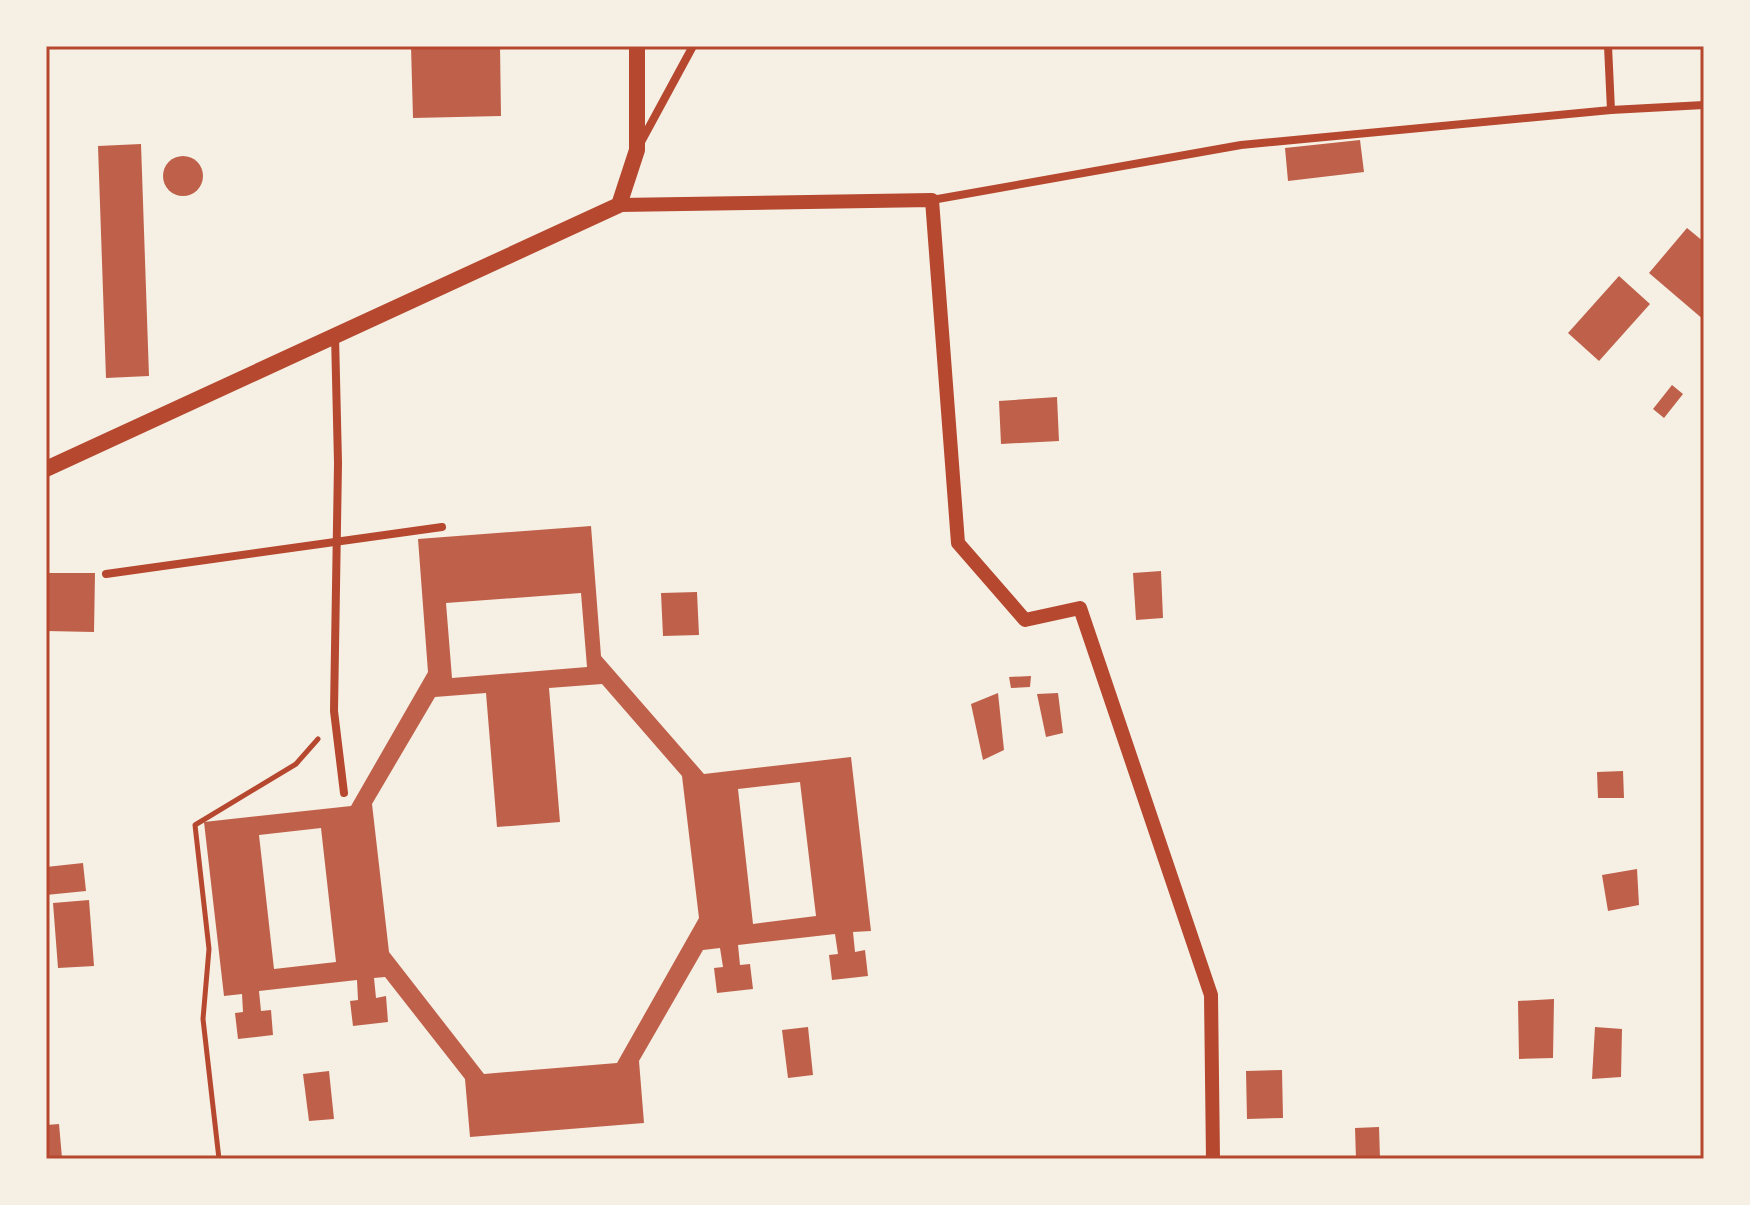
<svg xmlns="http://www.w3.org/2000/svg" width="1750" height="1205" font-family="'Noto Sans',sans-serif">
<rect width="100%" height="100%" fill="#f6efe4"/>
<g fill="#bf614a" fill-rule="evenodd">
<polygon points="411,46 500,46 501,116 413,118"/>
<polygon points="1360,140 1364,172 1288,181 1285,148"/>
<polygon points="141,144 149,376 106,378 98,146"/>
<circle cx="183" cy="176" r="20"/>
<polygon points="1687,228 1704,242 1704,320 1649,273"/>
<polygon points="1619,276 1650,304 1599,361 1568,333"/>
<polygon points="1672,385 1683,394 1664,418 1653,409"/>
<polygon points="1057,397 1059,441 1001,444 999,401"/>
<path d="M591 526 601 656 704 774 851 757 871 931 853 932 855 952 865 950 868 976 832 980 829 955 838 954 835 934 738 945 740 965 750 964 753 989 717 993 714 968 723 967 720 948 703 950 639 1061 644 1123 470 1137 465 1079 385 977 374 978 376 998 386 996 388 1022 353 1026 350 1001 358 1000 357 980 259 991 261 1011 271 1010 273 1035 238 1039 235 1013 243 1012 242 994 224 996 204 822 351 806 428 672 418 539ZM581 593 587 667 452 678 446 603ZM602 684 682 776 699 918 617 1063 484 1074 389 952 372 804 435 697 486 693 497 827 560 822 549 688ZM800 782 816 916 753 924 738 789ZM321 828 336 962 274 969 259 835Z"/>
<polygon points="1161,571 1163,618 1136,620 1133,573"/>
<polygon points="46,573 95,573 94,632 46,631"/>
<polygon points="697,592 699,635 663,636 661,593"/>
<polygon points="1031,676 1030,687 1011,688 1009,677"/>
<polygon points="998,693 1004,750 983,760 971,704"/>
<polygon points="1058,693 1063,733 1046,737 1037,694"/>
<polygon points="1623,771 1624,798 1598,798 1597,772"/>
<polygon points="83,863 86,891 46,895 46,867"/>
<polygon points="1637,869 1639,905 1608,911 1602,875"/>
<polygon points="89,900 94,966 58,968 53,903"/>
<polygon points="1554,999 1553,1058 1519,1059 1518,1001"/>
<polygon points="808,1027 813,1075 788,1078 782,1030"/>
<polygon points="1595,1027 1622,1029 1621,1077 1592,1079"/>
<polygon points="1282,1070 1283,1118 1247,1119 1246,1071"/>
<polygon points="329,1071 334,1119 309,1121 303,1074"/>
<polygon points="59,1124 62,1158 46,1159 46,1125"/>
<polygon points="1379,1127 1380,1159 1356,1159 1355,1128"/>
</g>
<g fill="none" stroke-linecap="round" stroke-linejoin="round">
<polyline stroke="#b5482f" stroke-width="5" points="219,1159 203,1019 209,949 195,825 296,764 318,739"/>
<g stroke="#b5482f" stroke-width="8">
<polyline points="1608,46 1611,110"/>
<polyline points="641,142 693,46"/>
<polyline points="932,200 1241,145 1611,110 1704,105"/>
<polyline points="335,335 338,463 334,711 344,793"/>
<polyline points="106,574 442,527"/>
</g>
<polyline stroke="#b5482f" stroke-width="14" points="619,205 932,200 958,543 1025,620 1080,608 1211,995 1213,1159"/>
<polyline stroke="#b5482f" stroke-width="16" points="46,469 619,205 637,150 637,46"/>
</g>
<rect width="1750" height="1205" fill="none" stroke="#f6efe4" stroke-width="96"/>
<rect x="48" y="48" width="1654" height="1109" fill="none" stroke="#b5482f" stroke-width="3"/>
</svg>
